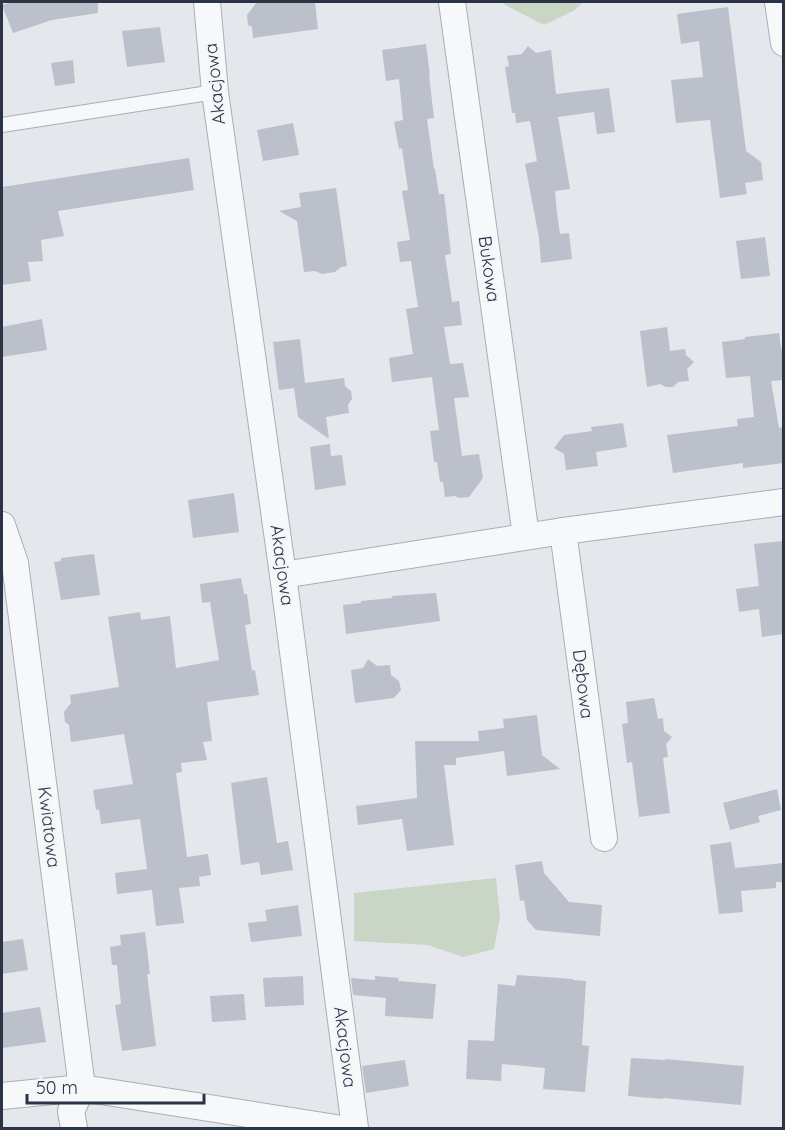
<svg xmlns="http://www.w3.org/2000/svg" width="785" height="1130" font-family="Quicksand,sans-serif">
<rect width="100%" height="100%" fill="#e4e7ec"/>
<g fill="#c9d6c5">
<polygon points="502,2 583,2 575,10 544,25 505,5"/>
<polygon points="496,878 500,917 494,949 463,957 428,945 354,941 354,893"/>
</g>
<g fill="#bbc0ca">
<polygon points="12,2 98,2 98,13 52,20 13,33 2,5"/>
<polygon points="257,2 315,2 318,29 253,38 252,27 248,25 247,15"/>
<polygon points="728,7 746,151 761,162 763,180 745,183 747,194 720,198 710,120 676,123 671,80 703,77 699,41 681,44 677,14"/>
<polygon points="160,27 165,62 127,67 122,31"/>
<polygon points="426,44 430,75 429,75 434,118 427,119 434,169 435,169 439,194 444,194 451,254 445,255 452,302 459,301 462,325 444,327 450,364 463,363 469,397 454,398 462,456 479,454 483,478 469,497 459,498 455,496 445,497 443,482 440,482 437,462 434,462 430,431 439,430 432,377 392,382 389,358 413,354 406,309 418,307 411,261 400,262 397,242 410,240 402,191 408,190 402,148 399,149 394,122 403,120 399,79 386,81 382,50"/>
<polygon points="528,46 536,53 551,50 556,94 609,88 615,132 597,134 594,112 558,117 570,189 555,191 557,213 560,234 569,233 572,259 541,263 539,238 525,164 537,161 530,121 516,123 515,113 512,113 505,67 509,66 507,56 522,54"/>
<polygon points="73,60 75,83 55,86 51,63"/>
<polygon points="293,123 299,155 263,161 257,130"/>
<polygon points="189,158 194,190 58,211 64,236 41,240 43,261 28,262 31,281 2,285 2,187"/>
<polygon points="336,188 347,266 341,267 335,272 322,274 315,271 304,272 297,221 279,211 301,207 299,193"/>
<polygon points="765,237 770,276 741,279 736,241"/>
<polygon points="42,319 47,350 2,357 2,327"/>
<polygon points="667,327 670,351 685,349 686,355 694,362 687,369 689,381 678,382 673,387 666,387 660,384 647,387 640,331"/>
<polygon points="779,333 781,349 783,349 783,380 771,381 779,428 783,427 783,463 743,468 743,463 673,473 667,435 738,426 737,419 754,417 750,376 726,378 722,342 745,339 745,337"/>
<polygon points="300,339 305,383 344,378 345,386 351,391 352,399 348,405 349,413 326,417 329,439 298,417 294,388 279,390 273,342"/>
<polygon points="623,423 627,447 596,452 598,466 566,470 564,454 554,448 564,435 592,431 591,427"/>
<polygon points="330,444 331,456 342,455 346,485 315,490 310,447"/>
<polygon points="234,493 239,532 193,538 188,500"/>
<polygon points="783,541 783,634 762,637 759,609 739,612 736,589 759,586 754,544"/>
<polygon points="94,554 100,595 61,600 54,562 61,561 61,558"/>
<polygon points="241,578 244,594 247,594 251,624 245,625 252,671 255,670 259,695 207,702 212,741 203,742 207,760 181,763 182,772 176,773 187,857 208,854 211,875 199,877 200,886 179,888 184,923 156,926 152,890 117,894 115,873 147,869 140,819 101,824 99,809 96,810 93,790 133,784 124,734 71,742 69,725 65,722 64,712 71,703 70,695 119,687 108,617 140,612 141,620 170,616 176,668 219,660 210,602 202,603 200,584"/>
<polygon points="436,593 440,621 346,634 343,605 361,603 361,601 392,598 392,596"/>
<polygon points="368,659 377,666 390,665 391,675 399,681 401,690 394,698 355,703 351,670 363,668"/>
<polygon points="654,698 658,719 663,718 664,731 672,737 666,744 668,757 663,758 670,813 639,817 632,762 627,763 622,724 628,723 626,702"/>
<polygon points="537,715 542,755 560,769 507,776 504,751 456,758 456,765 444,765 454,845 407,851 402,819 358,825 356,806 417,798 415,741 479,741 478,731 504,728 503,719"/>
<polygon points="267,777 277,843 288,841 293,870 261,875 259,862 241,865 231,783"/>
<polygon points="777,789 781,810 758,816 760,822 730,830 723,803"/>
<polygon points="731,842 735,868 783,863 783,882 776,882 776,888 741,891 743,912 719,914 710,845"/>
<polygon points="542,861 544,873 569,902 602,905 600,936 536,930 527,920 524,900 520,901 515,865"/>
<polygon points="298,905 302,936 251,942 248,923 267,921 265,910"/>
<polygon points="145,932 150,974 147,974 156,1046 122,1051 115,1005 121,1004 117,965 112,965 110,947 121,945 120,935"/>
<polygon points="23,939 28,970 2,974 2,942"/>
<polygon points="517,975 573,979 573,980 586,981 582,1045 589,1046 585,1092 543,1089 545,1068 502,1064 501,1081 466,1079 468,1040 494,1041 498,984 515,986"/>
<polygon points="303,976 304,1005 265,1007 263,978"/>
<polygon points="375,976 399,978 398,981 436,984 433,1019 385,1016 386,998 353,995 351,978 375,980"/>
<polygon points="244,994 246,1020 212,1022 210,996"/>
<polygon points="40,1007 46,1042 2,1048 2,1013"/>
<polygon points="631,1058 665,1060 665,1059 744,1066 741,1105 663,1098 663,1099 628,1096"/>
<polygon points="405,1060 409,1086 366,1093 362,1066"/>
</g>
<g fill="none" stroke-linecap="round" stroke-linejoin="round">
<defs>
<polyline id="service" points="2,125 215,92"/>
<g id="minor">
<polyline points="207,2 215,92 283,575 355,1128"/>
<polyline points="452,2 526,536"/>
<polyline points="778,2 784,43"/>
<polyline points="2,525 15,563 82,1088 71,1111 74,1128"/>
<polyline points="563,531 604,838"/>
<polyline points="283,575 563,531 784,502"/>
<polyline points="2,1096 82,1088 336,1128"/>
</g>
</defs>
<use href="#service" stroke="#a9aeb7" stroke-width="16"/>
<use href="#minor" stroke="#a9aeb7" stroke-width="28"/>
<use href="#service" stroke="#f7f8fa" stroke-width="14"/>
<use href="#minor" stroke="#f7f8fa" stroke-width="26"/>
</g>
<g text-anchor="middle" stroke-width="5" stroke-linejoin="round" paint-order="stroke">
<g font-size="18" fill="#2b3445" stroke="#f4f6f9">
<text transform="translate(215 84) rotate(-96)" y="6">Akacjowa</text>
<text transform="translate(489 269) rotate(82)" y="6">Bukowa</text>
<text transform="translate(282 565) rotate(82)" y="6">Akacjowa</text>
<text transform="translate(583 684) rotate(83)" y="6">Dębowa</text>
<text transform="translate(49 827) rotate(83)" y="6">Kwiatowa</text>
<text transform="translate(345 1047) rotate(83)" y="6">Akacjowa</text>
</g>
</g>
<rect width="785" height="1130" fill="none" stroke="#2b3445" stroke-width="6"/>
<path d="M27 1094v9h177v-9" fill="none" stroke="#2b3445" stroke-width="3"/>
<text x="36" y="1094" font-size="18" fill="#2b3445" stroke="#f4f6f9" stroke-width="4.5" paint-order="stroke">50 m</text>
</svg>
